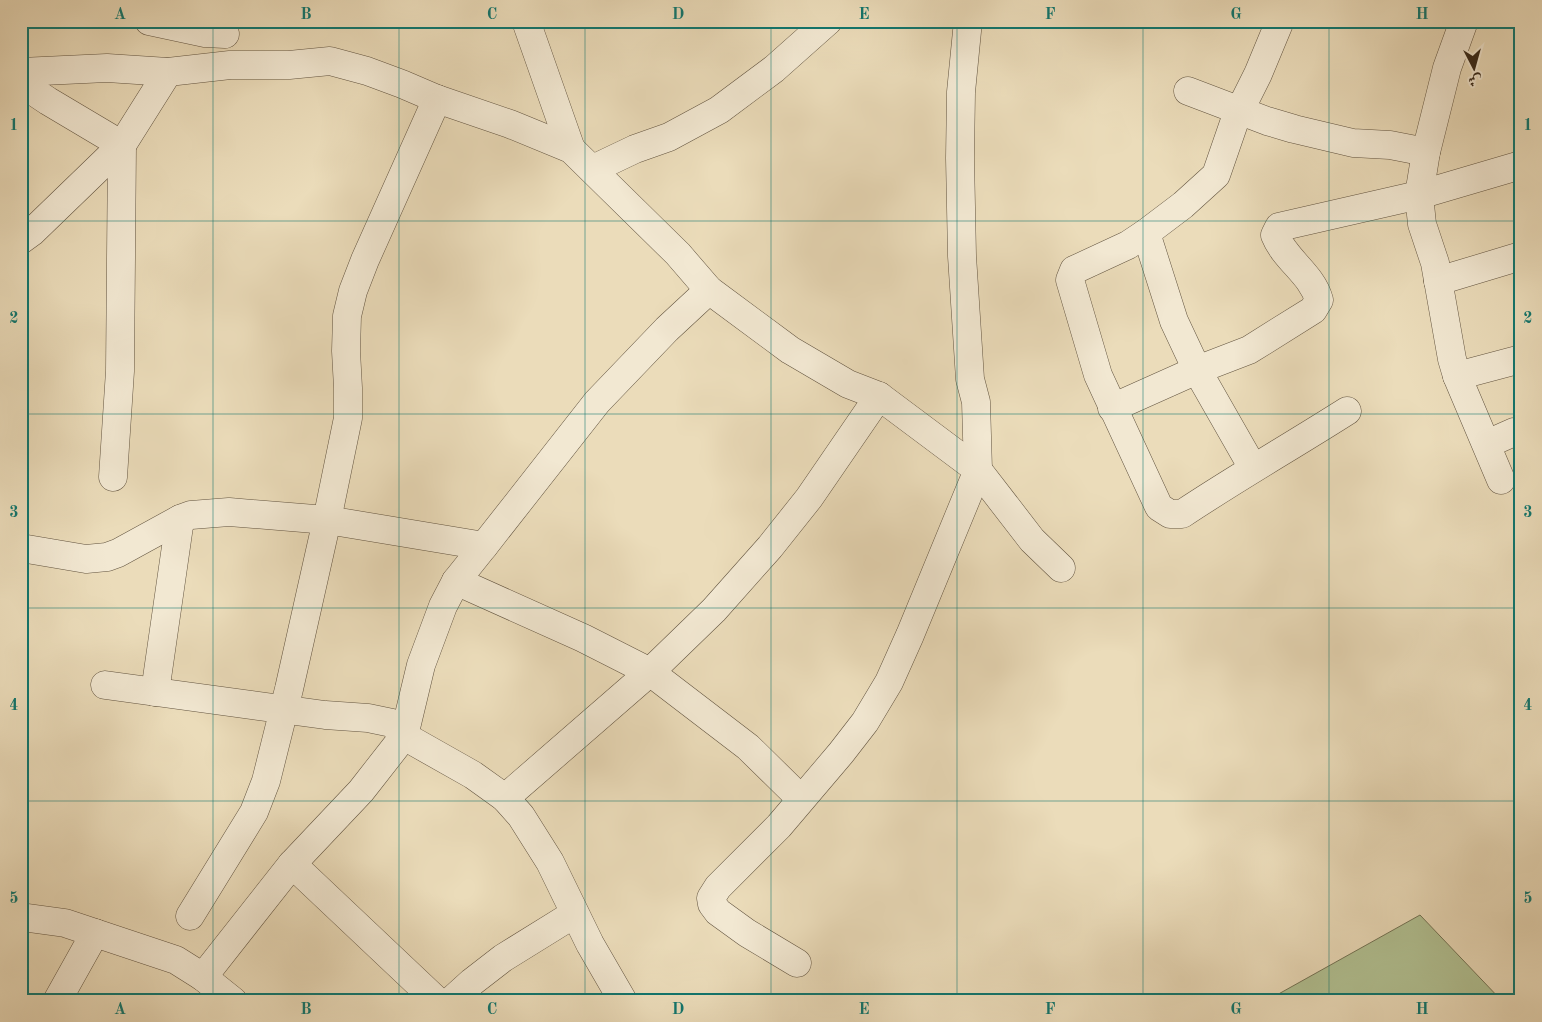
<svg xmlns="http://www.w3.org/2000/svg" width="1542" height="1022" font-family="'Old Standard TT',Amiri,serif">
<rect width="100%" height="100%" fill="#ebdcba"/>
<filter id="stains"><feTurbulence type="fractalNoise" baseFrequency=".004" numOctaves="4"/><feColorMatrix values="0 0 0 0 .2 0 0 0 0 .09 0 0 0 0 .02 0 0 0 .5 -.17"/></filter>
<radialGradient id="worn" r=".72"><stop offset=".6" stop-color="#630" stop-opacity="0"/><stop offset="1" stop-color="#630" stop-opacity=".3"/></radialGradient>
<polygon fill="#b2c294" stroke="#747456" points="1420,915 1502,1001 1266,1001"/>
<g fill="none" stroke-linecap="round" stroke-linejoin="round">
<defs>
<g id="minor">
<polyline points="149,21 205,33 225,34"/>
<polyline points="526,21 571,149"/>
<path d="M1280 21 1258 74 1235 120 1216 175 1183 205 1146 233 1128 245 1074 270 1070 280 1098 375 1159 507 1170 514H1182C1236 478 1292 446 1347 411"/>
<polyline points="1464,21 1447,68 1426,152 1419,195 1422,224 1435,263 1452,359 1457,376 1501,480"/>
<polyline points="21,72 107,68 168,72 230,65 289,65 330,61 367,71 402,84 437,99 510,124 571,149 678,254 709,290 790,350 848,384 879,396 978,470 1032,540 1061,568"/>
<polyline points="21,83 48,101 122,145 120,371 113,477"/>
<polyline points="1188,91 1267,121 1294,129 1353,143 1390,145 1426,152"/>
<polyline points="593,169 635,149 669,137 719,110 774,69 828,21"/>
<polyline points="1146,233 1174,321 1197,370 1253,468"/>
<polyline points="21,240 32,232 122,145 168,72"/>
<polyline points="1438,281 1521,256"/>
<polyline points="1457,376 1521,359"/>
<path d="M1112 408 1197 370 1249 350 1313 310 1319 300C1312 274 1285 260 1275 235L1279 227 1419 195 1521 165"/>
<polyline points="1487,444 1514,432 1521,432"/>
<polyline points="21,548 86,559 107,557 118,553 180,519 191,515 229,512 327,520 484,546 597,402 667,329 709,290"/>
<polyline points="456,581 583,638 650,672 748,747 801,799"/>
<polyline points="105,685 325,715 368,718 392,723 404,736 473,775 505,798 521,816 550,862 590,944 623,1001"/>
<polyline points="155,692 180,519"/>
<polyline points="505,798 650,672 714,610 770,547 809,498 879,396"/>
<polyline points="292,864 437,1001"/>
<polyline points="190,916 254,812 266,781 289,689 327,520 348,418 348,388 346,351 347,316 353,291 365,260 437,99"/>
<polyline points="21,917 65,923 176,960 203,977 233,1001"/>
<polyline points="797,963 747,933 718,912 712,904 711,898 718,887 779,826 841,753 865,722 889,682 910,635 978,470 976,402 970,379 962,256 960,158 961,92 968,21"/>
<polyline points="203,977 292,864 361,791 404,736 421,665 443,606 456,581 484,546"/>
<polyline points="57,1001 95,933"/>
<polyline points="451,1001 472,982 503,958 574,914"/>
</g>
</defs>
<use href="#minor" stroke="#625440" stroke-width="29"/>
<use href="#minor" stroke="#f2e8d2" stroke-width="28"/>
</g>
<path fill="none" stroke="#0f766e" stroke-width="1" stroke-opacity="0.55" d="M213 21V1001M399 21V1001M585 21V1001M771 21V1001M957 21V1001M1143 21V1001M1329 21V1001M21 221H1521M21 414H1521M21 608H1521M21 801H1521"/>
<rect width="1542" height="1022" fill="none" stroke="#ebdcba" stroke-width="55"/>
<g transform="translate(1474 68) rotate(174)" stroke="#f2e8d2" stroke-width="4" paint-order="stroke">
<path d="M0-4L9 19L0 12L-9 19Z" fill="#352718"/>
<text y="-8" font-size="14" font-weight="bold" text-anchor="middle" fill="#352718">ش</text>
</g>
<rect x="28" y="28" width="1486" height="966" fill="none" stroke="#0f766e" stroke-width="2"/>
<g font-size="16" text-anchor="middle" font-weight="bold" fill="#0f766e">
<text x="120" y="19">A</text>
<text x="306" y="19">B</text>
<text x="492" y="19">C</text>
<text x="678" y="19">D</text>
<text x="864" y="19">E</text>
<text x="1050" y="19">F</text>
<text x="1236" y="19">G</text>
<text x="1422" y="19">H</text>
<text x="14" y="130">1</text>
<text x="1528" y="130">1</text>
<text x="14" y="323">2</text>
<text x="1528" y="323">2</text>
<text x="14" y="517">3</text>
<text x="1528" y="517">3</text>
<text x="14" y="710">4</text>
<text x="1528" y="710">4</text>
<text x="14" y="903">5</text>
<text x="1528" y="903">5</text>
<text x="120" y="1014">A</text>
<text x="306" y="1014">B</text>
<text x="492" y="1014">C</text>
<text x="678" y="1014">D</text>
<text x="864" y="1014">E</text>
<text x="1050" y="1014">F</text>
<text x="1236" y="1014">G</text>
<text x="1422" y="1014">H</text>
</g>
<rect width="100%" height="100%" filter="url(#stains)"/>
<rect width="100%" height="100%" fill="url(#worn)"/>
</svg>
